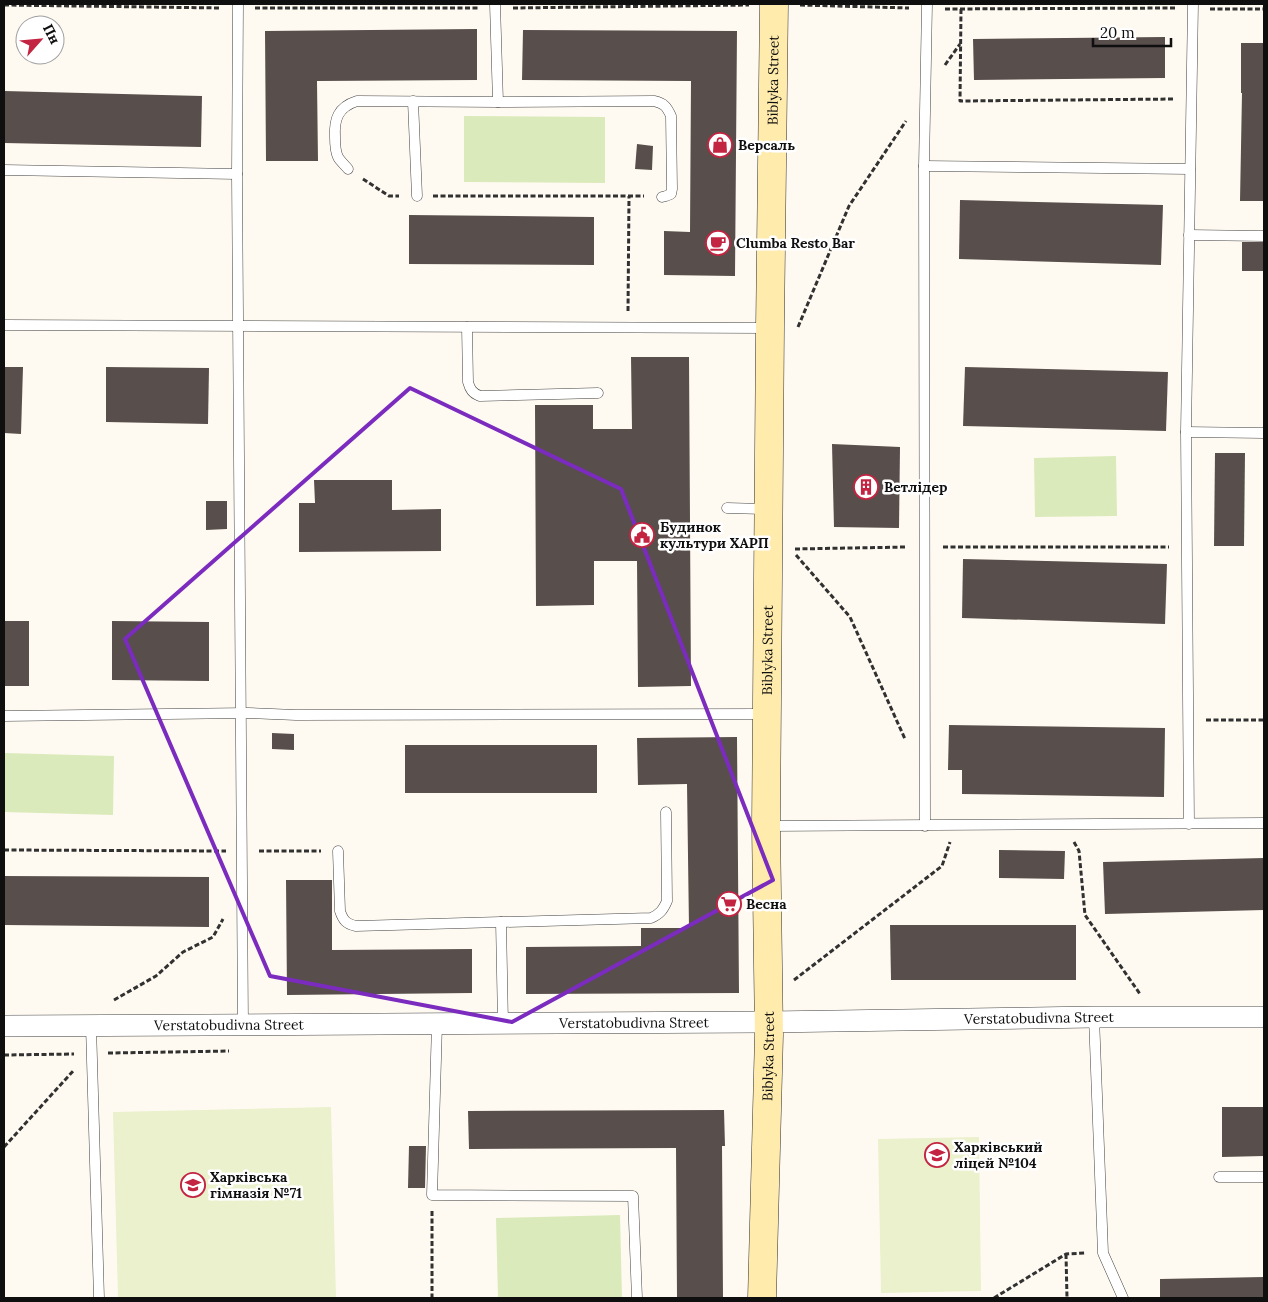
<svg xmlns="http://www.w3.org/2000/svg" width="1268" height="1302" font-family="Lora,serif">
<rect width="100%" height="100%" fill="#fffaf1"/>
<g fill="#daeaba">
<polygon points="464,116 605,117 605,183 464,182"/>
<polygon points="1116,456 1117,516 1035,517 1034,458"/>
<polygon points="4,753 114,756 113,815 4,812"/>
<polygon points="620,1215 622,1298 498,1298 496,1218"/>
</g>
<g fill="#eaf1cc">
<polygon points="331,1107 336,1298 118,1298 113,1112"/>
<polygon points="979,1137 981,1291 881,1293 878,1139"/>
</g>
<g fill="#584e4b">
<polygon points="477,29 477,80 317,81 318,161 266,161 265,31"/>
<polygon points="523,30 737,31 735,276 664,275 664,231 690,232 691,81 522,80"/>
<polygon points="1165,37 1165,78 974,80 973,39"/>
<polygon points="1241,43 1264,43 1264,201 1240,201 1242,93 1241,93"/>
<polygon points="4,91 202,96 201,147 4,143"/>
<polygon points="637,144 653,146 652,170 635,169"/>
<polygon points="960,200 1163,205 1161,265 959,259"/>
<polygon points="409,215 594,217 594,265 409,264"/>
<rect x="1242" y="242" width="22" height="29"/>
<polygon points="631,357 689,357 691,686 638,687 637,561 594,561 594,605 536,606 535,405 593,405 593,429 632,429"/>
<polygon points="4,367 23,367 21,434 4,433"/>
<polygon points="106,367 209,368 208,424 106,422"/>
<polygon points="965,367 1168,372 1166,431 963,426"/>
<polygon points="832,444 900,447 899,528 834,527"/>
<polygon points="1215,453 1245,453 1244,546 1214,546"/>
<polygon points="314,480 392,480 392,510 441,509 441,551 299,552 299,503 315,503"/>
<polygon points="206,501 227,501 227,529 206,530"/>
<polygon points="963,559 1167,564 1165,624 962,618"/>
<rect x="4" y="621" width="25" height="65"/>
<polygon points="112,621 209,622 209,681 112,680"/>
<polygon points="949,725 1165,728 1164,797 962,794 962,770 948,770"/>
<polygon points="272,733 294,734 294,750 272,749"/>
<polygon points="737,737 739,993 526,994 526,947 641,946 641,928 689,928 687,784 638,785 637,738"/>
<rect x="405" y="745" width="192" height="48"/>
<polygon points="999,850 1065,851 1064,879 999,878"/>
<polygon points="1264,858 1264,910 1105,914 1103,862"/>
<polygon points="4,876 209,877 209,927 4,925"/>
<polygon points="286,880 332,880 332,950 472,949 472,993 287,995"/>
<polygon points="890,925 1076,925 1076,980 891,980"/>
<polygon points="1222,1107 1264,1107 1264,1156 1222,1157"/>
<polygon points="724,1110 725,1146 722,1146 723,1298 677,1298 676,1148 469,1149 468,1111"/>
<polygon points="409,1146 426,1146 425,1188 408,1188"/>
<polygon points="1264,1277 1264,1298 1160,1298 1160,1279"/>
</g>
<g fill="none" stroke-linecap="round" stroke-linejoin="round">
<defs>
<g id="lane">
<path d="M495 4 498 102 654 101C664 103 667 107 671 116L672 189 671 194 666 196 662 197"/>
<polyline points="413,101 417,196"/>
<polyline points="924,166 1190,169"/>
<path d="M348 169C345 165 340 161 338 157 335 151 335 144 335 137 334 119 338 107 357 101L498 102"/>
<polyline points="4,170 237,174 238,4"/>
<polyline points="237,174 243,1025"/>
<polyline points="1189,235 1264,236"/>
<polyline points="4,325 770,328"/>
<path d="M467 327 468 382C470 389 472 393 480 396L598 393"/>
<polyline points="1186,432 1264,433"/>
<polyline points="727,508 766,509"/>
<polyline points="4,716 248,713 296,715 766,714"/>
<polyline points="1189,824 1186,432 1193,4"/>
<polyline points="767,826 1264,823"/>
<polyline points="925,826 924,166 927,4"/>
<path d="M338 851 340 911C343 920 346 924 356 926L651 918C660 914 663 910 667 901L666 812"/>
<polyline points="501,922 503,1023"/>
<polyline points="1094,1017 1103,1253 1123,1298"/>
<polyline points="437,1024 432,1195 633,1196 637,1298"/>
<polyline points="91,1026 99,1298"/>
<polyline points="1219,1177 1264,1177"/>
</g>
<g id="street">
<path id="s1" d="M4 1026 769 1022 1094 1017H1264"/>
</g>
<g id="secondary">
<path id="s2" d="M762 1298 769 1035 766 826 770 328 774 4"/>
</g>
</defs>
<use href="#lane" stroke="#424242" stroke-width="11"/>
<use href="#street" stroke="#424242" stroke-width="22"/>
<use href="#secondary" stroke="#313131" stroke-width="29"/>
<g stroke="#313131" stroke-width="3" stroke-dasharray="5 2.5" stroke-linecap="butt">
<polyline points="4,5 221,8"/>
<polyline points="800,5 909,8"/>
<polyline points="255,8 479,8"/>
<polyline points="513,8 749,5"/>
<polyline points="945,9 1176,8"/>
<polyline points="961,9 960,101 1174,99"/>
<polyline points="1210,9 1264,9"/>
<polyline points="945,65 960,44"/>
<polyline points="363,179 389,196 399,196"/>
<polyline points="433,196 644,196"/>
<polyline points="628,311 629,196"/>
<polyline points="798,327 849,206 906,121"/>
<polyline points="943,547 1169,547"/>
<polyline points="795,549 906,547"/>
<polyline points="796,555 850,617 905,739"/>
<polyline points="1206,720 1264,720"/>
<polyline points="1074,842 1079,851 1085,915 1140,994"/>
<polyline points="4,850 226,851"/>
<polyline points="259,851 321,851"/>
<polyline points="794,980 942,866 950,842"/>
<polyline points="114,1000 156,976 183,952 213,937 223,919"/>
<polyline points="108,1053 229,1051"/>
<polyline points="4,1055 74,1054"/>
<polyline points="4,1147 74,1070"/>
<polyline points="432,1211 432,1298"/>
<polyline points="1066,1254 1067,1298"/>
<polyline points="994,1298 1066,1254 1085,1253"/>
</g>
<use href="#lane" stroke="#fff" stroke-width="10"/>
<use href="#street" stroke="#fff" stroke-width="21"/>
<use href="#secondary" stroke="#ffebac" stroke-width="28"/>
</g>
<path fill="none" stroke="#7b2cbf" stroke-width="4" stroke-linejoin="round" d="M410 388 621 489 773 880 512 1022 270 976 125 639Z"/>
<defs>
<symbol id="shop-ring" viewBox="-11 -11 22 22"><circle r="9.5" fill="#fff" stroke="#c22441" stroke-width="1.5"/><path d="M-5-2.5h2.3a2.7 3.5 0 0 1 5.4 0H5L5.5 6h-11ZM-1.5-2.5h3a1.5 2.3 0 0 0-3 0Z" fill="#c22441"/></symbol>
<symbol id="cafe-ring" viewBox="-11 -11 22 22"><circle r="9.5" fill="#fff" stroke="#c22441" stroke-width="1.5"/><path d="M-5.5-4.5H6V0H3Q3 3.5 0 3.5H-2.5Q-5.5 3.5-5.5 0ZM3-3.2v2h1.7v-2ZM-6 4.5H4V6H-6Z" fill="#c22441"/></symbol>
<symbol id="building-ring" viewBox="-11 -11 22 22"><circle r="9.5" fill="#fff" stroke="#c22441" stroke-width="1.5"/><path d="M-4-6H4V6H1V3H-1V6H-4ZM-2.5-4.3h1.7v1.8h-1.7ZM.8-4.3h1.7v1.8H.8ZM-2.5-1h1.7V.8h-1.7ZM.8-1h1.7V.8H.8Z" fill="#c22441"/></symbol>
<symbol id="civic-ring" viewBox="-11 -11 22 22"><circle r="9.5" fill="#fff" stroke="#c22441" stroke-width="1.5"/><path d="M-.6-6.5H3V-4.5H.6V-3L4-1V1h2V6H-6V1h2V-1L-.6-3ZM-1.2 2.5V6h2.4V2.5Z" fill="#c22441"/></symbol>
<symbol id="supermarket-ring" viewBox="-11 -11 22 22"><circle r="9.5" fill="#fff" stroke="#c22441" stroke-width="1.5"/><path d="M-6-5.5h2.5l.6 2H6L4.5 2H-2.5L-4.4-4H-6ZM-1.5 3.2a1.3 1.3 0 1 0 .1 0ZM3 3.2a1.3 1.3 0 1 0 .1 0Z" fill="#c22441"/></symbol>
<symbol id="school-ring" viewBox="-11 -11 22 22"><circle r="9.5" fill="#fff" stroke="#c22441" stroke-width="1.5"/><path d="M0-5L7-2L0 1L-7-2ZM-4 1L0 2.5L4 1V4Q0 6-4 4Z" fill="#c22441"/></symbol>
</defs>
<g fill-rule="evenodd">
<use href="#shop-ring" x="706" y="131" width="28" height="28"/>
<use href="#cafe-ring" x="704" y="229" width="28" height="28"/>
<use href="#building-ring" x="852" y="473" width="28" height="28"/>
<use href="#civic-ring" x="628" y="521" width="28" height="28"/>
<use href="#supermarket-ring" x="715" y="890" width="28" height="28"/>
<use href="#school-ring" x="923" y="1141" width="28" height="28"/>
<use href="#school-ring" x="179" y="1171" width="28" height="28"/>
</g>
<g text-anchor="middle" stroke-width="5" stroke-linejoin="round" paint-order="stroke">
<g font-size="14" fill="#0f0f0f" stroke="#fff">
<text dy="5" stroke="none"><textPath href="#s2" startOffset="1218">Biblyka Street</textPath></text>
<text dy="5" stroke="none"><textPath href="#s2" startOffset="648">Biblyka Street</textPath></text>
<text dy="5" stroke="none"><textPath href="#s1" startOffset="1035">Verstatobudivna Street</textPath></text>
<text dy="5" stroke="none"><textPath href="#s1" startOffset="630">Verstatobudivna Street</textPath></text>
<text dy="5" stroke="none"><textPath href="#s1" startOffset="225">Verstatobudivna Street</textPath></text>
<text dy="5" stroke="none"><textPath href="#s2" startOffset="242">Biblyka Street</textPath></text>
</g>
<g font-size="14" font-weight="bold" fill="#0f0f0f" stroke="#fff" text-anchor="start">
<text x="738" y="150">Версаль</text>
<text x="736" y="248">Clumba Resto Bar</text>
<text x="884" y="492">Ветлідер</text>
<text x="660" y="532">Будинок<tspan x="660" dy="16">культури ХАРП</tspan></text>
<text x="746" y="909">Весна</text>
<text x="954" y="1152">Харківський<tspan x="954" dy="16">ліцей №104</tspan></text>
<text x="210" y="1182">Харківська<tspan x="210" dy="16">гімназія №71</tspan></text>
</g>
</g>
<rect width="1268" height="1302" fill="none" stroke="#0f0f0f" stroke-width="10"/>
<g transform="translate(40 40) rotate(63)"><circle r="24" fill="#ffffff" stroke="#9f9f9f"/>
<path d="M0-4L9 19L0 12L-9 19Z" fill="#c22441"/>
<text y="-8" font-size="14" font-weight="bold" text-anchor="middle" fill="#0f0f0f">Пн</text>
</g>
<path d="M1093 38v8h78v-8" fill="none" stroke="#0f0f0f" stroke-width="2.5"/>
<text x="1100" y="38" font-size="15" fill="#0f0f0f" stroke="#ffffff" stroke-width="4" paint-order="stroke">20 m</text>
</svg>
